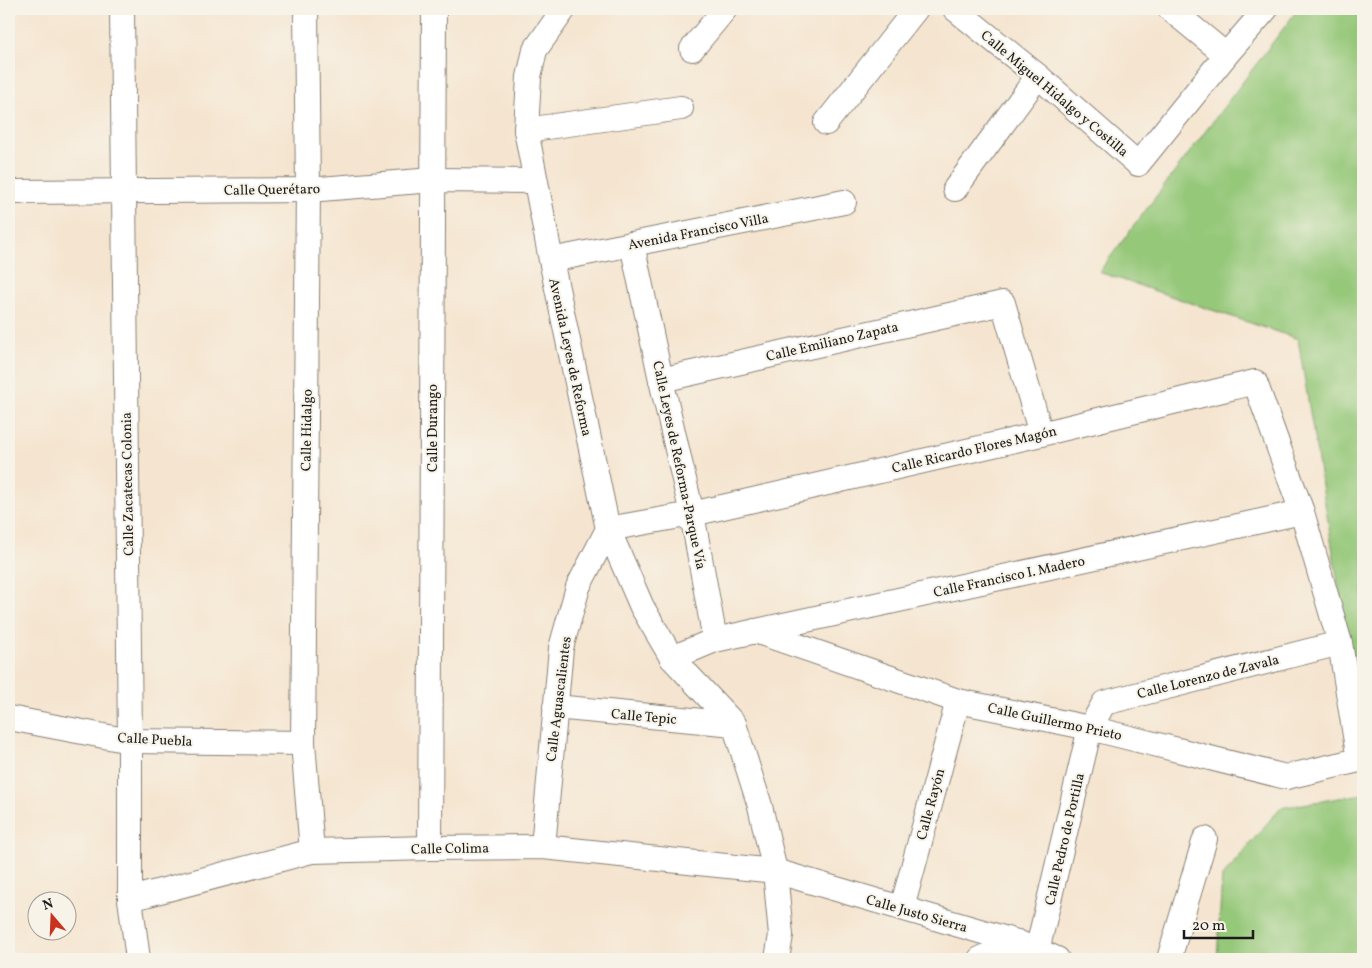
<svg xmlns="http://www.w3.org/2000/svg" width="1372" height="968" font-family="Vollkorn,serif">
<rect width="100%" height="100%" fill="#f7f3e8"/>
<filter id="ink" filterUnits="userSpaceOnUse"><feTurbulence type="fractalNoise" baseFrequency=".02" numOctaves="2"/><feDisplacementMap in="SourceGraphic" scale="10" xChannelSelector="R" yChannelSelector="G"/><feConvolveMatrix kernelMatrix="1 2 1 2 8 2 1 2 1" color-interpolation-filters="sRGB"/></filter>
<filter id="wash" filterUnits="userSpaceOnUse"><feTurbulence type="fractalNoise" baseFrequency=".0096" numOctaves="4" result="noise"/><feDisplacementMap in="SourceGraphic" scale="20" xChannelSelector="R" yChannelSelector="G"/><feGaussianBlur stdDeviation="1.12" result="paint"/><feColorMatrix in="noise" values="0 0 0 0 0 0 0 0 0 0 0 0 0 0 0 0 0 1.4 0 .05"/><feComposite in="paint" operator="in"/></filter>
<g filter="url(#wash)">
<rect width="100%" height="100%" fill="#f5e5d0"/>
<g fill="#95c879" stroke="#58724a">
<polygon points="1298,9 1363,9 1363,735 1298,339 1099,272"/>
<polygon points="1363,794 1363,959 1217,959 1222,877 1280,808"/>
</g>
</g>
<g filter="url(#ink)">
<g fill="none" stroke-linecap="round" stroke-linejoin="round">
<defs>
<g id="minor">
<polyline points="122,9 130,741 130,899 138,959"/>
<polyline points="306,9 308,190 303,743 312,851"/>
<polyline points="564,9 535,50 529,77 526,130 551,260 608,529 642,607 672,658 734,724 760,806 775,871 781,935 777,959"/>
<polyline points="955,9 1038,76 1138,164 1226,55 1266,9"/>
<polyline points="1170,9 1226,55"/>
<polyline points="692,49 725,9"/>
<polyline points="826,123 916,9"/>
<polyline points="526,130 681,108"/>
<polyline points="955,189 1038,76"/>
<polyline points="9,192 308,190 433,180 535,181"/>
<polyline points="632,244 661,380 692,514 715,640 672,658"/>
<polyline points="551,260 844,202"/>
<polyline points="661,380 1003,303 1041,434"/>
<polyline points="715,640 1302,512"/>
<polyline points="555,707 734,724"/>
<polyline points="9,718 130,741 303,743"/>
<polyline points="543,847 561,648 578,587 608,529 692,514 1041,434 1255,382 1302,512 1340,643 1359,760 1286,777 1090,728 958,701 755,631"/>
<polyline points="430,848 434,9"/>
<polyline points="130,899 312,851 430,848 543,847 775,871 1017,942 1057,959"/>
<polyline points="902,908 958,701"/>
<polyline points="1037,951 1090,728 1104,703 1340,643"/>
<polyline points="980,959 1017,942"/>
<polyline points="1169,959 1205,839"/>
</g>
</defs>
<use href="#minor" stroke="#888076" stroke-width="26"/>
<use href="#minor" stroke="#fff" stroke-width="24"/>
</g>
</g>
<g text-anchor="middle" stroke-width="4" stroke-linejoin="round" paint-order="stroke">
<g font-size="14" fill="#1c1c1c" stroke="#f7f3e8">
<text transform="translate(1055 93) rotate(40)" y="5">Calle Miguel Hidalgo y Costilla</text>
<text transform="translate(272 189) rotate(-1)" y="5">Calle Querétaro</text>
<text transform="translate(698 231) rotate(-11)" y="5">Avenida Francisco Villa</text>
<text transform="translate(832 341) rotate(-13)" y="5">Calle Emiliano Zapata</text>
<text transform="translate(571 357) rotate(78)" y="5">Avenida Leyes de Reforma</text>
<text transform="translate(432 428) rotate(-90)" y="5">Calle Durango</text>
<text transform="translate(306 430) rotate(-89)" y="5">Calle Hidalgo</text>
<text transform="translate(974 449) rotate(-13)" y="5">Calle Ricardo Flores Magón</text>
<text transform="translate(680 465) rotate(78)" y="5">Calle Leyes de Reforma-Parque Vía</text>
<text transform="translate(127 484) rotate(-91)" y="5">Calle Zacatecas Colonia</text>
<text transform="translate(1009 576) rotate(-12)" y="5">Calle Francisco I. Madero</text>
<text transform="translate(1208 676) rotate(-14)" y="5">Calle Lorenzo de Zavala</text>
<text transform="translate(558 699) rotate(-83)" y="5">Calle Aguascalientes</text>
<text transform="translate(644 716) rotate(5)" y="5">Calle Tepic</text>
<text transform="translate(1055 721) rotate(12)" y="5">Calle Guillermo Prieto</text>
<text transform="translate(155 739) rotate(3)" y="5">Calle Puebla</text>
<text transform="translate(930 804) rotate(-75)" y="5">Calle Rayón</text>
<text transform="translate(1064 839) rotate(-77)" y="5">Calle Pedro de Portilla</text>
<text transform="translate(450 848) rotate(-1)" y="5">Calle Colima</text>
<text transform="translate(917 913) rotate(16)" y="5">Calle Justo Sierra</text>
</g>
</g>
<rect width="1372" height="968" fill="none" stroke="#f7f3e8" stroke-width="30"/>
<g transform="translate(52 916) rotate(341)"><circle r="24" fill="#f7f3e8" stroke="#9f9d96"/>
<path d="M0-4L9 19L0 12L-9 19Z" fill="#c8321e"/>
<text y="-8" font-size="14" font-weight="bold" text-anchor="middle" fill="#1c1c1c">N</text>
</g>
<path d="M1184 930v8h69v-8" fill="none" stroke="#1c1c1c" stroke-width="2.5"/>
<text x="1192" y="930" font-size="15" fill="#1c1c1c" stroke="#f7f3e8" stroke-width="4" paint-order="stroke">20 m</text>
</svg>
